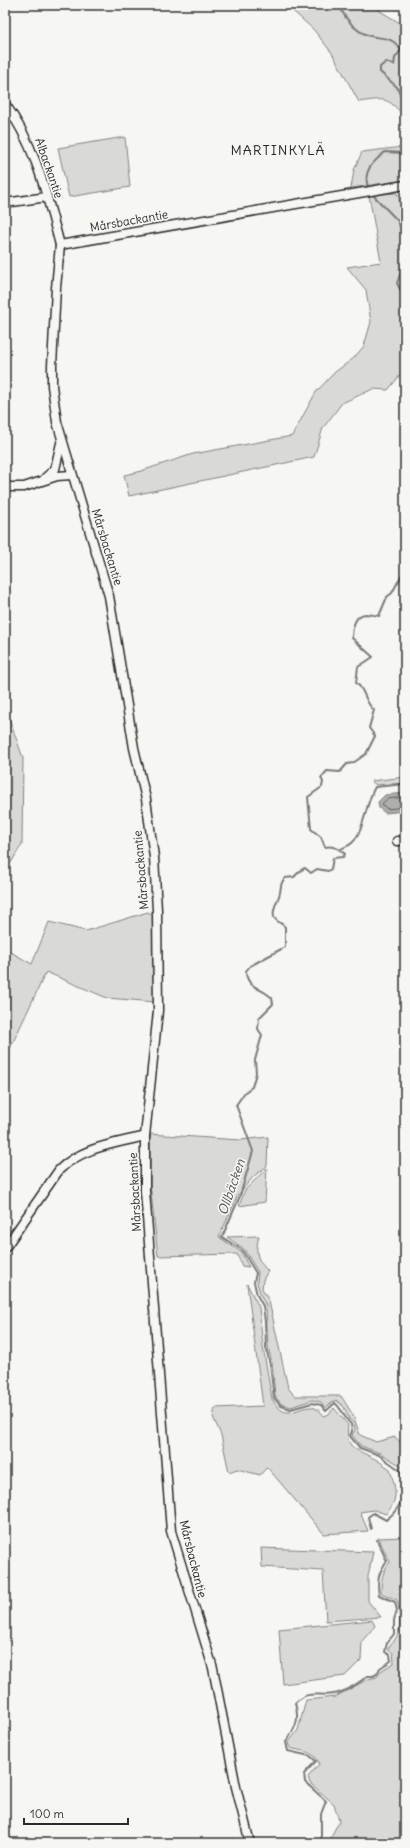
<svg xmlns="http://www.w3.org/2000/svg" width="410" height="1848" font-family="Delius,sans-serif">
<rect width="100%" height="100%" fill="#f6f6f2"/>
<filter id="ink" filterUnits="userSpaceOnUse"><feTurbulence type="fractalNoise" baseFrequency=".025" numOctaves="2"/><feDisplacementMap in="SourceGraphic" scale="8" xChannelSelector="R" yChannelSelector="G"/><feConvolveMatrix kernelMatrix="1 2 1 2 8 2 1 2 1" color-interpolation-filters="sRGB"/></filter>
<g filter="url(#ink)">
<g fill="#d9d9d5" stroke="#828280">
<path d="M286 5H378L380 11 405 26V117C387 97 386 98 359 102L332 53 313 29Z"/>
<polygon points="125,137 130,187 69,197 58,148"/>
<polygon points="405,143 405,180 351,188 354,170 362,152 403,147"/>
<polygon points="397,193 405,216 405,369 388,390 373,389 342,403 323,428 314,457 129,496 124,475 138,472 193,454 292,436 316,392 335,372 354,358 364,346 371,322 366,290 347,267 381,262 369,195"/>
<polygon points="5,715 9,718 23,758 22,844 5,873"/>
<polygon points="405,777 405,783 376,785 371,781"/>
<polygon points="148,912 154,916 155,1002 107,998 46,972 7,1055 5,1053 5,949 32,964 49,922 86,931"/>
<polygon points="150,1134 240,1140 268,1137 267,1166 253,1177 238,1195 219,1237 241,1252 249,1267 242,1266 237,1254 158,1256 150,1184"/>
<polygon points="267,1168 265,1202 239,1206 245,1190"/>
<path d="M259 1236C255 1252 256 1259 268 1271L263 1280 262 1289 269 1301 288 1388 295 1396H341L353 1415 360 1435 376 1442 395 1437 405 1446V1488L404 1491V1470L398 1464 380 1453 361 1446 352 1435 355 1430 354 1423 349 1419 344 1407 336 1400 325 1408 321 1402 312 1400 291 1407 281 1404 275 1396 272 1363 268 1347 266 1306 260 1294 257 1282 258 1272 244 1249 227 1237Z"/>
<path d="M247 1284 259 1307 263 1347 272 1399C288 1427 301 1400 317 1409 320 1410 322 1414 324 1416L329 1414 334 1408 348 1425C345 1448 354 1448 371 1457 378 1460 384 1465 390 1469 395 1488 400 1498 386 1514L374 1510 360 1512 368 1531 324 1534 267 1467 260 1475 237 1469 229 1472 221 1435 213 1417 215 1408 263 1406Z"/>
<path d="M405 1537V1843H328L339 1821 334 1804 310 1783 308 1777 319 1764C316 1751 300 1751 290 1748L288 1743 298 1730 306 1700 335 1697 368 1679 377 1677 382 1670 394 1663 393 1653 388 1650C390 1643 394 1642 397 1636 401 1627 400 1609 397 1600L381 1593C381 1580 382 1572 390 1562L378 1538Z"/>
<polygon points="261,1548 373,1552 368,1576 368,1601 381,1617 326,1621 323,1571 262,1567"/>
<polygon points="372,1620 375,1626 362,1641 361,1660 345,1676 283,1684 279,1629"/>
</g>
<polygon fill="#aeaeab" stroke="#7a7a78" points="405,793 405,811 385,813 379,808 378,802 385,795"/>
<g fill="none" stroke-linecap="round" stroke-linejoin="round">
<polyline stroke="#5f5f5e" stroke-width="1" points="405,797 387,799 382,804 387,809 405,807"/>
<g stroke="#7a7a78" stroke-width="2">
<path d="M343 5 341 10C347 20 354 30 365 34 380 41 390 33 401 50L395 58 394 65 386 62 380 67V72L397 87 400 94 405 98"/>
<path d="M369 189C361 172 373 162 385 152L405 153"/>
<polyline points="371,193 398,221 405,239"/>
<polyline points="405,261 397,283 405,299"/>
<polyline points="405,327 402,333 405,337"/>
<path d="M341 849C344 847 349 846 352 843 364 832 366 802 375 787L405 784"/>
<path d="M371 1529 368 1517 373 1513 386 1520C405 1505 404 1494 401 1471L379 1455 360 1448 350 1436 352 1431 351 1424C344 1418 343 1410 335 1403L326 1411 321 1405 312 1403 291 1409 281 1406 274 1398 270 1365 266 1347 265 1322 263 1306 257 1295 254 1282 256 1273 242 1250 222 1237 240 1196 253 1151 236 1105 245 1092 252 1087 256 1073 255 1060 262 1035 258 1029 259 1018 273 1004 272 998C262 988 246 988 246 971L250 966 285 947V927C282 923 276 922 274 917 272 909 277 902 279 896 282 888 279 884 285 878L294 877 301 870 305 868 311 873 317 869 328 871 331 869 333 858 343 857 345 854C339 848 333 845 325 847L321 837 311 829 308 797 322 787 323 782 321 778 327 771 340 772 347 764 353 763 366 754 375 736 369 728 374 710C364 702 366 690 356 683L358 667 373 657 352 638C352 630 354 615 365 614 369 614 374 615 379 616L387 597 392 593 405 569"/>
<path d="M321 1843V1814L326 1801 305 1782 304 1774 316 1761 310 1756 288 1751 286 1742C296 1727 300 1720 295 1703 309 1689 317 1697 334 1694 343 1693 361 1682 367 1676H373L377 1674 380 1668 391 1661 390 1655 385 1652 387 1643 394 1634V1620L397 1610 395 1602 379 1595C377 1582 378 1572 387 1561L377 1540"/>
</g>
<defs>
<g id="minor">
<path d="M5 104C36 145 47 197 60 245"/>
<polyline points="5,203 47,197"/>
<polyline points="45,478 55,469 61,443"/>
<polyline points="5,487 24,487 57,476 72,475"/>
<polyline points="397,841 405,841"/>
<path d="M5 1248 59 1170C82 1147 115 1144 145 1136"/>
<polyline points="250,1843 236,1787 213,1668 171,1531 145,1191 145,1136 158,1011 157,910 154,857 146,799 134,748 109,596 57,422 52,386 52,366 56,288 60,245 405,185"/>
</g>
</defs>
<use href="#minor" stroke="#2b2b2b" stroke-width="11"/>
<use href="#minor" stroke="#f6f6f2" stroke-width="8"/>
</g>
</g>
<g text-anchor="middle" stroke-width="3.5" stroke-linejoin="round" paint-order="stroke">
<g font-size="12" fill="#2b2b2b" stroke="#f6f6f2">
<text transform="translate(49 168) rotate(71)" y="4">Albackantie</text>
<text transform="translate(129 221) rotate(-10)" y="4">Mårsbackantie</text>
<text transform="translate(107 547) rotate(73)" y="4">Mårsbackantie</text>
<text transform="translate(141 870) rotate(-95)" y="4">Mårsbackantie</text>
<text transform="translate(135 1192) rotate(-93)" y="4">Mårsbackantie</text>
<text transform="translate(193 1559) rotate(76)" y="4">Mårsbackantie</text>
</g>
<g font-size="13" font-style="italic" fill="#525251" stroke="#f6f6f2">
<text transform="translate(231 1187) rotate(-71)" y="5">Ollbäcken</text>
</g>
<g font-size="14" letter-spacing="1" fill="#2b2b2b" stroke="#f6f6f2">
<text x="278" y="155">MARTINKYLÄ</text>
</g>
</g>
<rect width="410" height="1848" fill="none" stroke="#f6f6f2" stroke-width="20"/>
<rect x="10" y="10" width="390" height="1828" fill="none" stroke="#2b2b2b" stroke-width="1.5" filter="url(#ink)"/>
<path d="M24 1818v6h104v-6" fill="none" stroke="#2b2b2b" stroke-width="2"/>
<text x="30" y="1818" font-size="12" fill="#2b2b2b" stroke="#f6f6f2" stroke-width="3" paint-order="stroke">100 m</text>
</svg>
